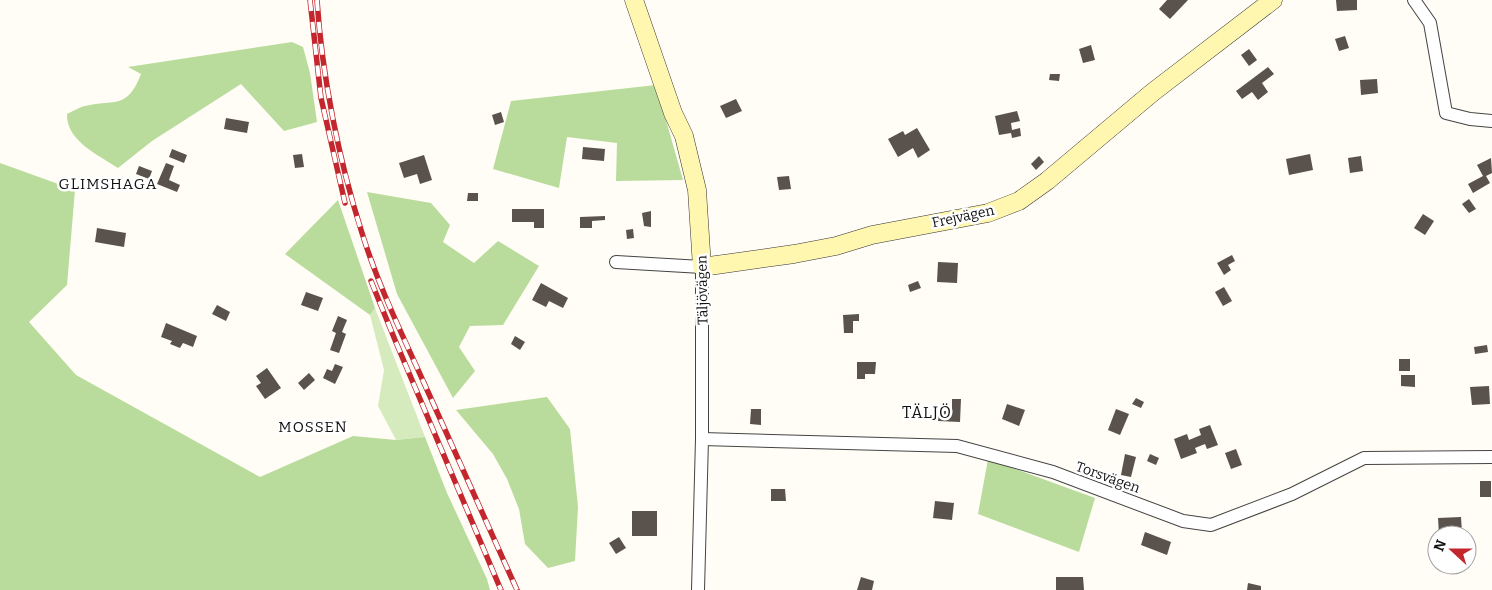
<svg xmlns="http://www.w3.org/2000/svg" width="1492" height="590" font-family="Bitter,serif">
<rect width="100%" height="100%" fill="#fffdf5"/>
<polygon fill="#d5ebbd" points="375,308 425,437 396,440 378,406 384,370 370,315"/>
<g fill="#b9dc9c">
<path d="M292 42 303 47 310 73 317 122 284 131 241 84 152 141 118 168C99 155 66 141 67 114 72 112 79 107 85 106 115 99 127 110 141 74L128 67Z"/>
<polygon points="656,85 683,180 616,181 617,143 567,137 559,188 493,169 511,101"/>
<polygon points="0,163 75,190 67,285 29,322 76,375 260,477 353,436 396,440 425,437 447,493 487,579 490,590 0,590"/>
<polygon points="367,192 431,203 450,225 443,242 474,263 498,241 539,266 503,325 470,326 459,347 475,371 453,398 397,294"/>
<polygon points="338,200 375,308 370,315 285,254"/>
<polygon points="547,397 570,429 578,507 575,561 548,568 525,544 519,509 507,479 493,454 456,410"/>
<polygon points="988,459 1095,498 1079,552 978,514"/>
</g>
<g fill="#5a524d">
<polygon points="1167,0 1188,0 1170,19 1159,9"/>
<polygon points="1336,0 1357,0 1357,10 1337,11"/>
<polygon points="1345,36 1349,48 1339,51 1335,39"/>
<polygon points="1091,45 1095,60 1083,63 1079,49"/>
<polygon points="1249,49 1257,60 1249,66 1241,55"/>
<polygon points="1268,67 1274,74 1262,83 1268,92 1258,100 1252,92 1242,99 1236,91"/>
<polygon points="1050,74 1060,74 1059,81 1049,80"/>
<polygon points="1377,79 1378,93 1361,95 1360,80"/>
<polygon points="736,99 742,111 726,118 720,106"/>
<polygon points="1017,111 1020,121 1011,123 1012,130 1020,128 1021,136 1012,138 1011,133 999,135 995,116"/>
<polygon points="501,112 504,122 495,125 492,115"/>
<polygon points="226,118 249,122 247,133 224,129"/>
<polygon points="917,128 930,150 918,158 913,148 898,157 888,139 903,131 905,135"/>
<polygon points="583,147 605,149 604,161 582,159"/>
<polygon points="172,149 187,155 184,163 169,157"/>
<polygon points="302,154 304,167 295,168 293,155"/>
<polygon points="1310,154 1313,170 1289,175 1286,159"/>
<polygon points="424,155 432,180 420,184 417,174 404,178 399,163"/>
<polygon points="1039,156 1044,162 1036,170 1031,164"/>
<polygon points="1361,156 1363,171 1350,173 1348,158"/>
<polygon points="1491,158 1492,173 1486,176 1490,183 1473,193 1468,184 1483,176 1477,165"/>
<polygon points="166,163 174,166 169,180 180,185 177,192 157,184"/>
<polygon points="139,166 152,171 149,179 136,174"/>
<polygon points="789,176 791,189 779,190 777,177"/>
<polygon points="468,193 478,193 478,201 467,201"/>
<polygon points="1469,199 1476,209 1469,213 1462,204"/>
<polygon points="512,209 544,209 544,228 534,228 534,222 512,222"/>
<polygon points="651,211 651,227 644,226 642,213"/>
<polygon points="1423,214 1434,221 1425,235 1414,228"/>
<polygon points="605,216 605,220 592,221 592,228 580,228 580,217"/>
<polygon points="97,228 126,233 124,247 95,242"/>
<polygon points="633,229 634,238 627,239 626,230"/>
<polygon points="1232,255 1235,261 1228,265 1231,270 1224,275 1217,263"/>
<polygon points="938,262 958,263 957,283 937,282"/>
<polygon points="918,281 921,288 910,292 908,285"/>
<polygon points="541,283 568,298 563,308 549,301 546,307 532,300"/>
<polygon points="1224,287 1232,301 1223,306 1215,292"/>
<polygon points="306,292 323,298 318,311 301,305"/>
<polygon points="217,305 230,312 226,321 212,314"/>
<polygon points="859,314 859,321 853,321 853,333 844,333 843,315"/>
<polygon points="338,316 347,320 342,332 346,334 339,353 330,350 336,333 332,331"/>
<polygon points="166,323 197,336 193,347 183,343 180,348 170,344 172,341 161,337"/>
<polygon points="515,336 525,342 520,350 511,344"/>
<polygon points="1487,345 1488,352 1475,354 1474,347"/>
<rect x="1399" y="359" width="11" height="12"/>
<polygon points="857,362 876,362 875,374 865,374 865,379 857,379"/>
<polygon points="335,364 343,367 335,384 323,378 327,369 332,371"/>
<polygon points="267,368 281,388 265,399 256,386 261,383 256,376"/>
<polygon points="309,373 315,380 304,390 298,383"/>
<polygon points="1401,375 1415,375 1415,387 1401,386"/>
<polygon points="1489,386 1490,404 1472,405 1470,387"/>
<polygon points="1136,398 1144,402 1141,408 1132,404"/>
<polygon points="952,399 961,399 960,422 938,421 938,411 952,411"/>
<polygon points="1007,404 1025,410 1019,426 1002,419"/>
<polygon points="751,409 761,409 761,425 750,424"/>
<polygon points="1116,409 1129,414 1120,435 1108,430"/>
<polygon points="1210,425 1218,445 1207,449 1205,444 1195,448 1197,453 1181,459 1174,439 1187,434 1189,440 1201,435 1199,429"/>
<polygon points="1236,449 1242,465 1231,469 1225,453"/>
<polygon points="1125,454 1136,457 1131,477 1121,475"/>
<polygon points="1150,454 1159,458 1156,465 1147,461"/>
<rect x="1480" y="481" width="11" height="16"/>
<polygon points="771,489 785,489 786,501 771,501"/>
<polygon points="935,501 954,503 952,520 933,518"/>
<rect x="632" y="511" width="25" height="25"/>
<polygon points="1461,517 1462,533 1439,535 1438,518"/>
<polygon points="1145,532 1171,542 1167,555 1141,545"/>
<polygon points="619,537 626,548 616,554 609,543"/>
<polygon points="861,577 874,581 872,590 857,590"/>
<polygon points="1056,577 1083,577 1084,590 1056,590"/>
<polygon points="1248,583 1261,586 1261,590 1247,590"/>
</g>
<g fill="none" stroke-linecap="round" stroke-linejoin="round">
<defs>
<g id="street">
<polyline points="1414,0 1430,23 1446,113 1470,119 1492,121"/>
<polyline points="616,262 702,267 702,439 698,590"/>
<polyline points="702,439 957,446 1053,472 1183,521 1211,525 1292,494 1364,458 1492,457"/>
</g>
<polyline id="secondary" points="634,0 673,113 684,136 697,190 702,267 794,254 836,246 872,235 988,213 1019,201 1047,181 1153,92 1273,0"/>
</defs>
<use href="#street" stroke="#444" stroke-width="14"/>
<use href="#secondary" stroke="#333" stroke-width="19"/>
<use href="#street" stroke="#fff" stroke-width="12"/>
<use href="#secondary" stroke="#fff6b0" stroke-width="18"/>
<defs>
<g id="rail">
<polyline points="310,0 321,98 345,203"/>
<path d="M317 0C322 76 339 161 362 233 378 285 402 334 424 383 455 452 486 521 517 590"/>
<polyline points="371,281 395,340 501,590"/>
</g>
</defs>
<use href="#rail" stroke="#c4262e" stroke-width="5.5"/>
<use href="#rail" stroke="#fff" stroke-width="4" stroke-dasharray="11" stroke-linecap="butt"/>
</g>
<g text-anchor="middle" stroke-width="5" stroke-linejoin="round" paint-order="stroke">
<g font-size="14" fill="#111" stroke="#fff">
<text transform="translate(963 216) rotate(-12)" y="5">Frejvägen</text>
<text transform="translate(702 290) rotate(-91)" y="5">Täljövägen</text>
<text transform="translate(1108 477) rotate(20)" y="5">Torsvägen</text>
</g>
<g font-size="15" letter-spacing="1" fill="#111" stroke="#fff">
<text x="108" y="189">GLIMSHAGA</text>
<text x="313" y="432">MOSSEN</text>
</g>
<g font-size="16" letter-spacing="1" fill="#111" stroke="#fff">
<text x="927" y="418">TÄLJÖ</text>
</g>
</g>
<g transform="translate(1452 550) rotate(291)"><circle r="24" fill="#ffffff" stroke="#a0a0a0"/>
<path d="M0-4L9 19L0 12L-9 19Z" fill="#c4262e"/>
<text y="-8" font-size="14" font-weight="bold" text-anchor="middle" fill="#111111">N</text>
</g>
</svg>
